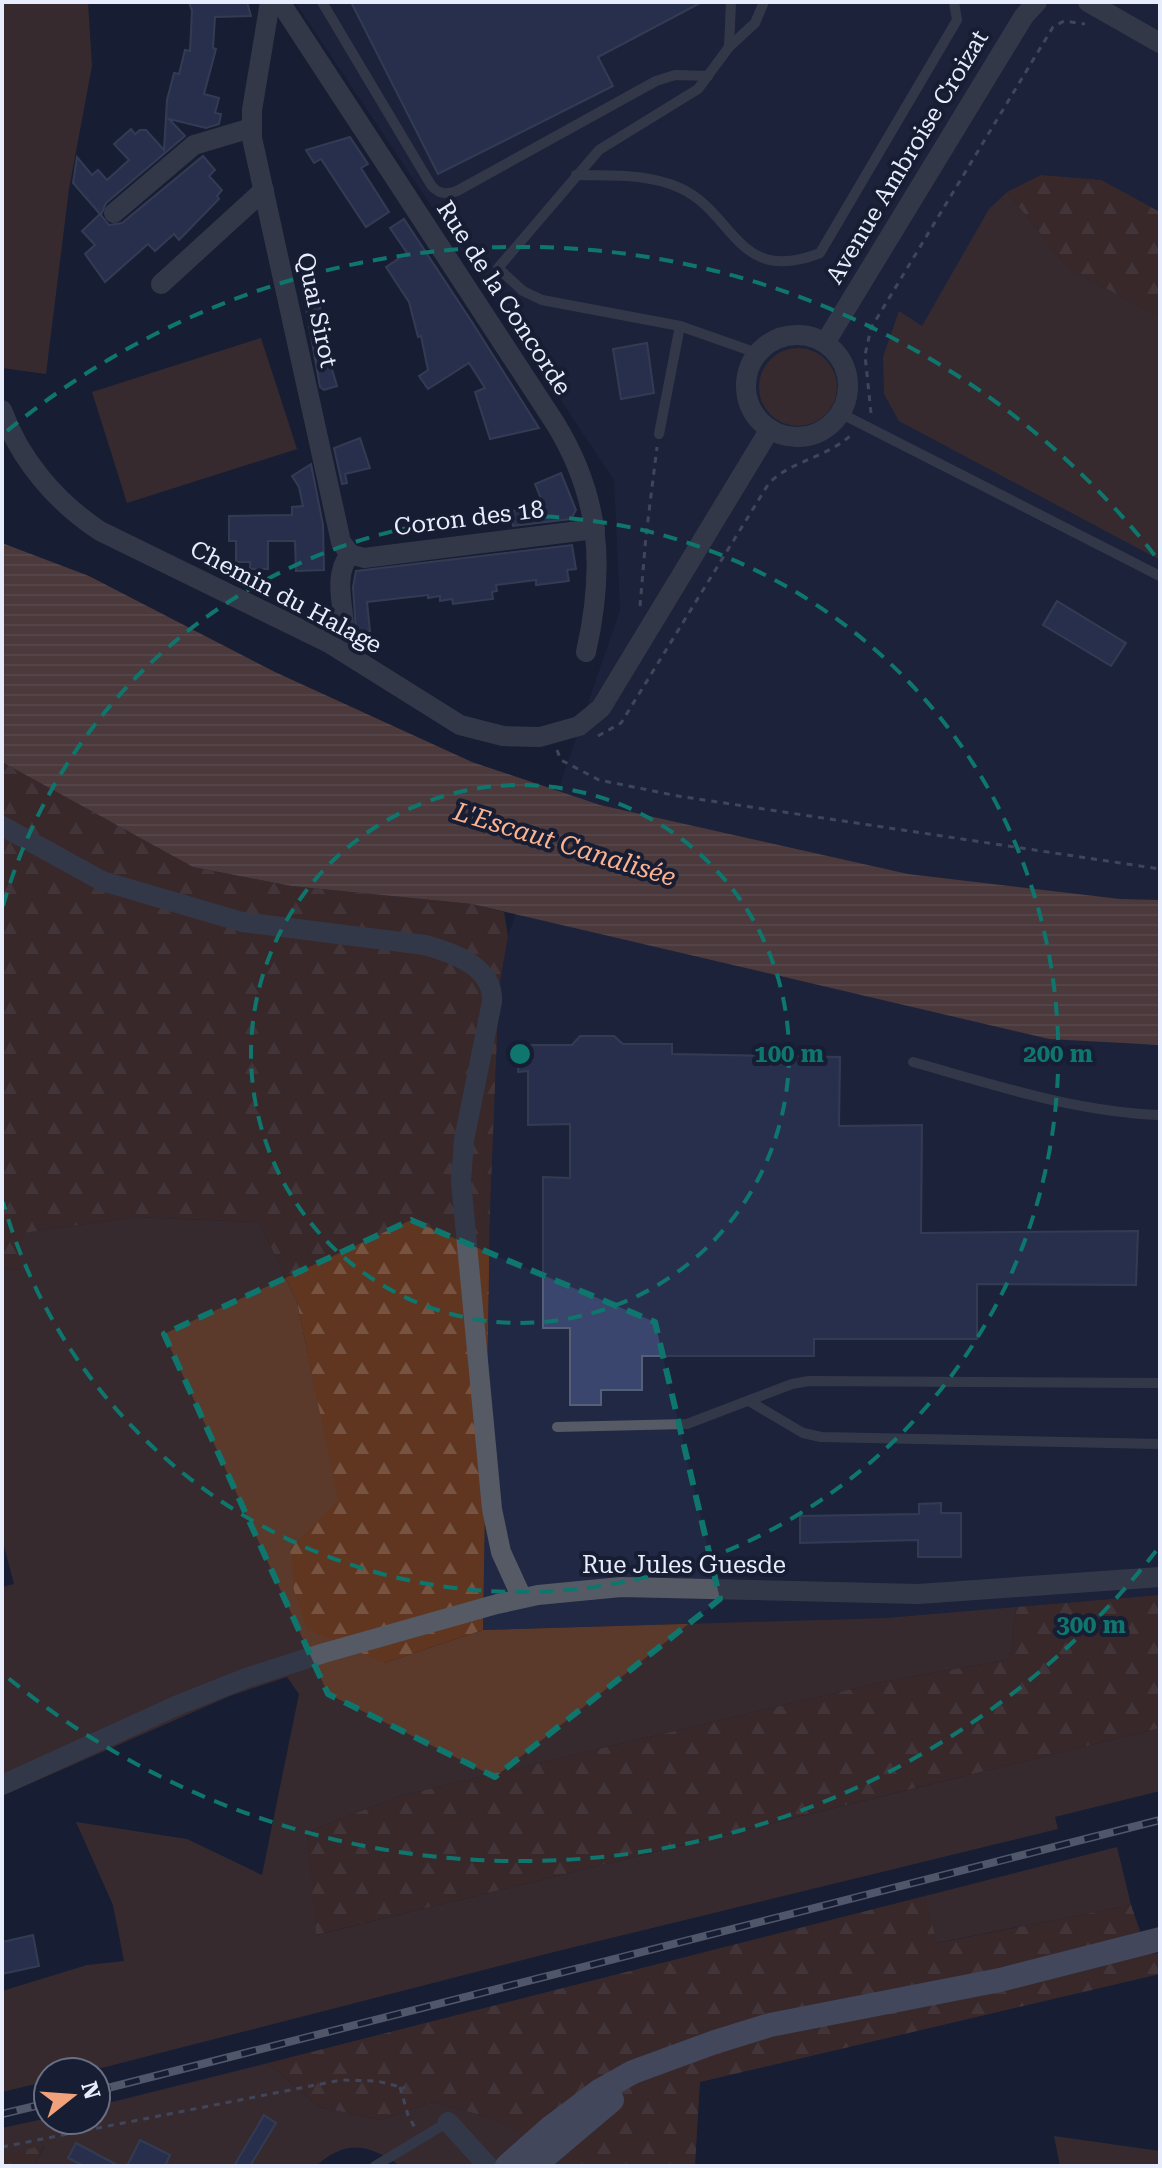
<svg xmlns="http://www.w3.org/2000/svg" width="1162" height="2168" font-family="'Roboto Serif',serif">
<defs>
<pattern id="forest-firs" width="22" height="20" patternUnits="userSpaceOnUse" patternTransform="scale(2)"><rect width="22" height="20" fill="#603621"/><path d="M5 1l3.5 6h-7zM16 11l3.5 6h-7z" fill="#775342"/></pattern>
<pattern id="water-rules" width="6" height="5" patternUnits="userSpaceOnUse" patternTransform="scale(2)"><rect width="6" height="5" fill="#895c46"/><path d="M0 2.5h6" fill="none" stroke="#9a7462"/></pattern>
</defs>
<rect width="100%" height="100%" fill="#171d33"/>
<polygon fill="#202843" points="295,2 1160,2 1160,1595 885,1618 483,1630 490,1211 499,988 508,936 620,610 614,480"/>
<g fill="#5b3a2b">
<polygon points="2,2 88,2 92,66 69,189 46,374 2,368"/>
<polygon points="1007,192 1069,269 1160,317 1160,560 899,421 884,394 883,357 899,311 922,326 989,209"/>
<polygon points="261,338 297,449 127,503 92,392"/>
<circle cx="798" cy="387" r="39"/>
<polygon points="135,1217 259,1222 297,1302 339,1501 290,1549 384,1663 483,1630 885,1618 1016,1607 1010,1659 877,1683 400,1796 307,1832 317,1935 1160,1728 1160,1791 1055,1817 1058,1829 558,1951 86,2072 48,2072 48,2081 2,2092 2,1991 87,1965 124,1961 113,1905 76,1822 187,1839 262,1875 299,1694 287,1677 230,1696 2,1796 2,1587 14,1584 2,1539 2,1268 19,1270 22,1233"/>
<polygon points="1117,1847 1131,1905 936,1943 925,1896"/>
<path d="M268 2063 319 2107 381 2120 432 2102 488 2117 566 2156 558 2166H400C369 2144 346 2139 316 2166H35L44 2146 2 2156V2128L48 2118 96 2120V2106Z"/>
<polygon points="1054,2136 1160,2151 1160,2166 1060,2166"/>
</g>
<g fill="url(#forest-firs)">
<polygon points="1041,175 1101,180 1160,212 1160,317 1069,269 1007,192"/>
<polygon points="2,762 193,867 291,886 472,904 504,912 508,936 499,988 490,1211 483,1630 384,1663 306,1629 294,1590 290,1549 338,1500 297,1302 259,1222 135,1217 23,1233 19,1270 2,1268"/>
<polygon points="1160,1595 1160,1728 316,1935 307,1832 400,1796 877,1683 1010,1659 1016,1607"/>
<polygon points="925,1896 937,1943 1131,1905 1148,1954 1160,1953 1160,1974 700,2082 695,2166 558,2166 565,2156 488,2117 432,2102 381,2120 319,2107 268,2063"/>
<polygon points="44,2145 35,2166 2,2166 2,2156"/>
</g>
<polygon fill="url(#water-rules)" points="2,543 89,576 275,672 472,762 600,805 908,874 1120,899 1160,900 1160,1045 1049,1039 472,904 291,886 193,867 2,762"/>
<g fill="#3a466d" stroke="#565f78" stroke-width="2">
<polygon points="189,2 247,2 251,16 215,17 213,48 216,49 204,94 219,98 215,113 221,114 219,124 206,128 169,119 185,136 106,203 101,215 109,225 122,223 203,156 215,170 209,176 222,190 217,196 219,199 179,240 174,234 155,251 148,244 105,282 85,254 95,245 82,231 100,214 73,183 77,157 92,175 98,170 107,180 129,160 114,144 131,129 135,134 140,130 146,130 164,150 167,100 174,73 179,74 185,50 190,51 192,11"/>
<polygon points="351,2 702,2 598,57 613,86 438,174"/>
<polygon points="350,137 368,164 361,168 389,212 366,227 321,159 314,163 306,150"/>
<polygon points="404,219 472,322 539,428 490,439 475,392 485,388 469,363 428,389 419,376 428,370 421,336 418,337 409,302 386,267 407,253 390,228"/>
<polygon points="320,306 326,349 337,386 324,390 320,387 306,308"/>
<polygon points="647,343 654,393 621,399 613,349"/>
<polygon points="360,438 370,468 345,474 347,483 342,484 334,448"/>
<polygon points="311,464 323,525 324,570 296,571 295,541 268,541 268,569 250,569 250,562 236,562 236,541 229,541 229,516 292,515 292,507 303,506 299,487 292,476"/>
<polygon points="561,473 576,510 571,519 513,526 511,511 544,506 535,484"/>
<polygon points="572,545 576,569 567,570 569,581 536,585 536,580 496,585 497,591 492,592 493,599 453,604 452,599 440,601 440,596 428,598 428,595 367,602 370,631 356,632 353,587 356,571"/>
<polygon points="1057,601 1126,643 1111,666 1043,625"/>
<polygon points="580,1036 614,1036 623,1044 672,1044 672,1054 840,1057 839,1126 922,1125 921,1233 1138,1231 1136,1285 977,1284 977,1339 814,1339 814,1356 642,1356 642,1390 601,1390 601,1405 570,1405 570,1328 543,1328 543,1177 570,1178 570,1124 528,1125 528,1071 518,1072 519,1045 572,1045"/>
<polygon points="941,1503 941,1513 961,1513 961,1557 918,1557 918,1540 800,1543 800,1516 919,1514 919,1504"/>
<polygon points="33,1935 39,1966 2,1974 2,1942"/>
<polygon points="264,2115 276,2123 250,2166 234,2166"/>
<polygon points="140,2140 170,2155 165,2166 127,2166"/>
<polygon points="76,2143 119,2166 84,2166 68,2158"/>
</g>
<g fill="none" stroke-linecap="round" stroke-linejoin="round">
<g stroke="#71778a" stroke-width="3" stroke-dasharray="6 6" stroke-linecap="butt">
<polyline points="871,413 865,355 871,328 1053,27 1064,21 1085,24"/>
<polyline points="640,606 646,536 657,447"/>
<path d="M598 736 621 723 769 483C794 459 828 458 853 433"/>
<polyline points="557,750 561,760 599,780 678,796 1160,869"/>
<polyline points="400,2087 408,2115 415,2128"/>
<polyline points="2,2147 341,2080 377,2081 405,2088"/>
</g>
<g stroke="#565a65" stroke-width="10">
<path d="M322 2 431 185C438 194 446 195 457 191L656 81 675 75 708 76"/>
<polyline points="729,47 731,2"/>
<path d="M576 175C612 176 647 173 680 188 735 213 737 286 820 253L957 20 954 2"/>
<polyline points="757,353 680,326 542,300 523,291 498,268 599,150 698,89 729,47 755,23 764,2"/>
<polyline points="840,413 1160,576"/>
<polyline points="659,434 680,326"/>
<path d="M913 1062C995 1085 1075 1112 1160 1115"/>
<polyline points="749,1401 803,1433 821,1437 1160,1444"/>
<polyline points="557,1427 687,1424 792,1384 809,1381 1160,1383"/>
<polyline points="375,2166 448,2122"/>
</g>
<g stroke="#565a65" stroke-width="20">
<path d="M270 2 252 110V138L341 542 350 554C334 575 342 599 344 624"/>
<path d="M280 2 555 423C601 498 605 568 586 652"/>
<polyline points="1088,2 1160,43"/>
<polyline points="114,213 194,145 251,128"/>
<polyline points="161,284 264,190"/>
<circle cx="797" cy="386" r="51"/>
<polyline points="825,343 1024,16 1037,2"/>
<path d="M2 410C20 460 56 502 100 531L329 643 460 725 503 736 540 737 579 726 601 708 770 429"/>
<polyline points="350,554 364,558 595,529"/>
<path d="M2 826 102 881 242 922 425 945C454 953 494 967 492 1002L464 1140 461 1181 492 1509 501 1552 522 1598"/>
<polyline points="2,1785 178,1705 246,1678 324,1653 497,1604 538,1595 621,1587 918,1594 1160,1577"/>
<polyline points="448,2122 488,2166"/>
</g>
<g stroke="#757b8d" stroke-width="24">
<polyline points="507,2166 551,2127 599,2091 633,2072 715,2042 770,2025 1000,1980 1160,1939"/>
<polyline points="534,2166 612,2100"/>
</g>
<defs>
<g id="rail">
<polyline points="96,2091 1160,1820"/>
<polyline points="2,2114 48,2103"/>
</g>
</defs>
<use href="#rail" stroke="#989eaf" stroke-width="8"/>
<use href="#rail" stroke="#171d33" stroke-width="5" stroke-dasharray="15" stroke-linecap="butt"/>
</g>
<path d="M0 0H1162V2168H0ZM411 1220 655 1322 720 1599 495 1777 328 1694 164 1334Z" fill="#171d33" fill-opacity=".55" fill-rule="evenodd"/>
<path fill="none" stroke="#0f766e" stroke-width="6" stroke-dasharray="16 10" stroke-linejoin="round" d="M411 1220 655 1322 720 1599 495 1777 328 1694 164 1334Z"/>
<g fill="none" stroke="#0f766e" stroke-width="4" stroke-dasharray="14 10">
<circle cx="520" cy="1054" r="269"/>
<path d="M3 906A538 538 0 1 1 3 1202"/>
<path d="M1156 1551A807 807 0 0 1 7 1677M7 431A807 807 0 0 1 1156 557"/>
</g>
<g text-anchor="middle" stroke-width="8" stroke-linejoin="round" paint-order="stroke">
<g font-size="24" fill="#e7edfc" stroke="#171d33">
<text transform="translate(907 157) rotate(-59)" y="8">Avenue Ambroise Croizat</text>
<text transform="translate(504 298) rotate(57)" y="8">Rue de la Concorde</text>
<text transform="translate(317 310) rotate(78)" y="8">Quai Sirot</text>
<text transform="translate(469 518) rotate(-7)" y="8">Coron des 18</text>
<text transform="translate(286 597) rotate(28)" y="8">Chemin du Halage</text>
<text x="684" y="1573">Rue Jules Guesde</text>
</g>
<g font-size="26" font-style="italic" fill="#fbb28f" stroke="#171d33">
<text transform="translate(565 844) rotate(17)" y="9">L'Escaut Canalisée</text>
</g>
</g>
<circle cx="520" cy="1054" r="12" fill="#0f766e" stroke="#171d33" stroke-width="4"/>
<g font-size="24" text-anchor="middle" font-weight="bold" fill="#0f766e" stroke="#171d33" stroke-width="8" stroke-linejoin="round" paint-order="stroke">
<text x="789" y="1062">100 m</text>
<text x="1058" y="1062">200 m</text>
<text x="1091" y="1633">300 m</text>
</g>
<rect width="1162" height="2168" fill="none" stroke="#e7edfc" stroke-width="8"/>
<g transform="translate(72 2096) rotate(73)"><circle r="38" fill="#171d33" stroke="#6a7083" stroke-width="2"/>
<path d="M0-6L14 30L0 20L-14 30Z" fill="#f1a27b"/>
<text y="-12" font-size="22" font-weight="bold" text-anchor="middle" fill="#e7edfc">N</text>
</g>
</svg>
